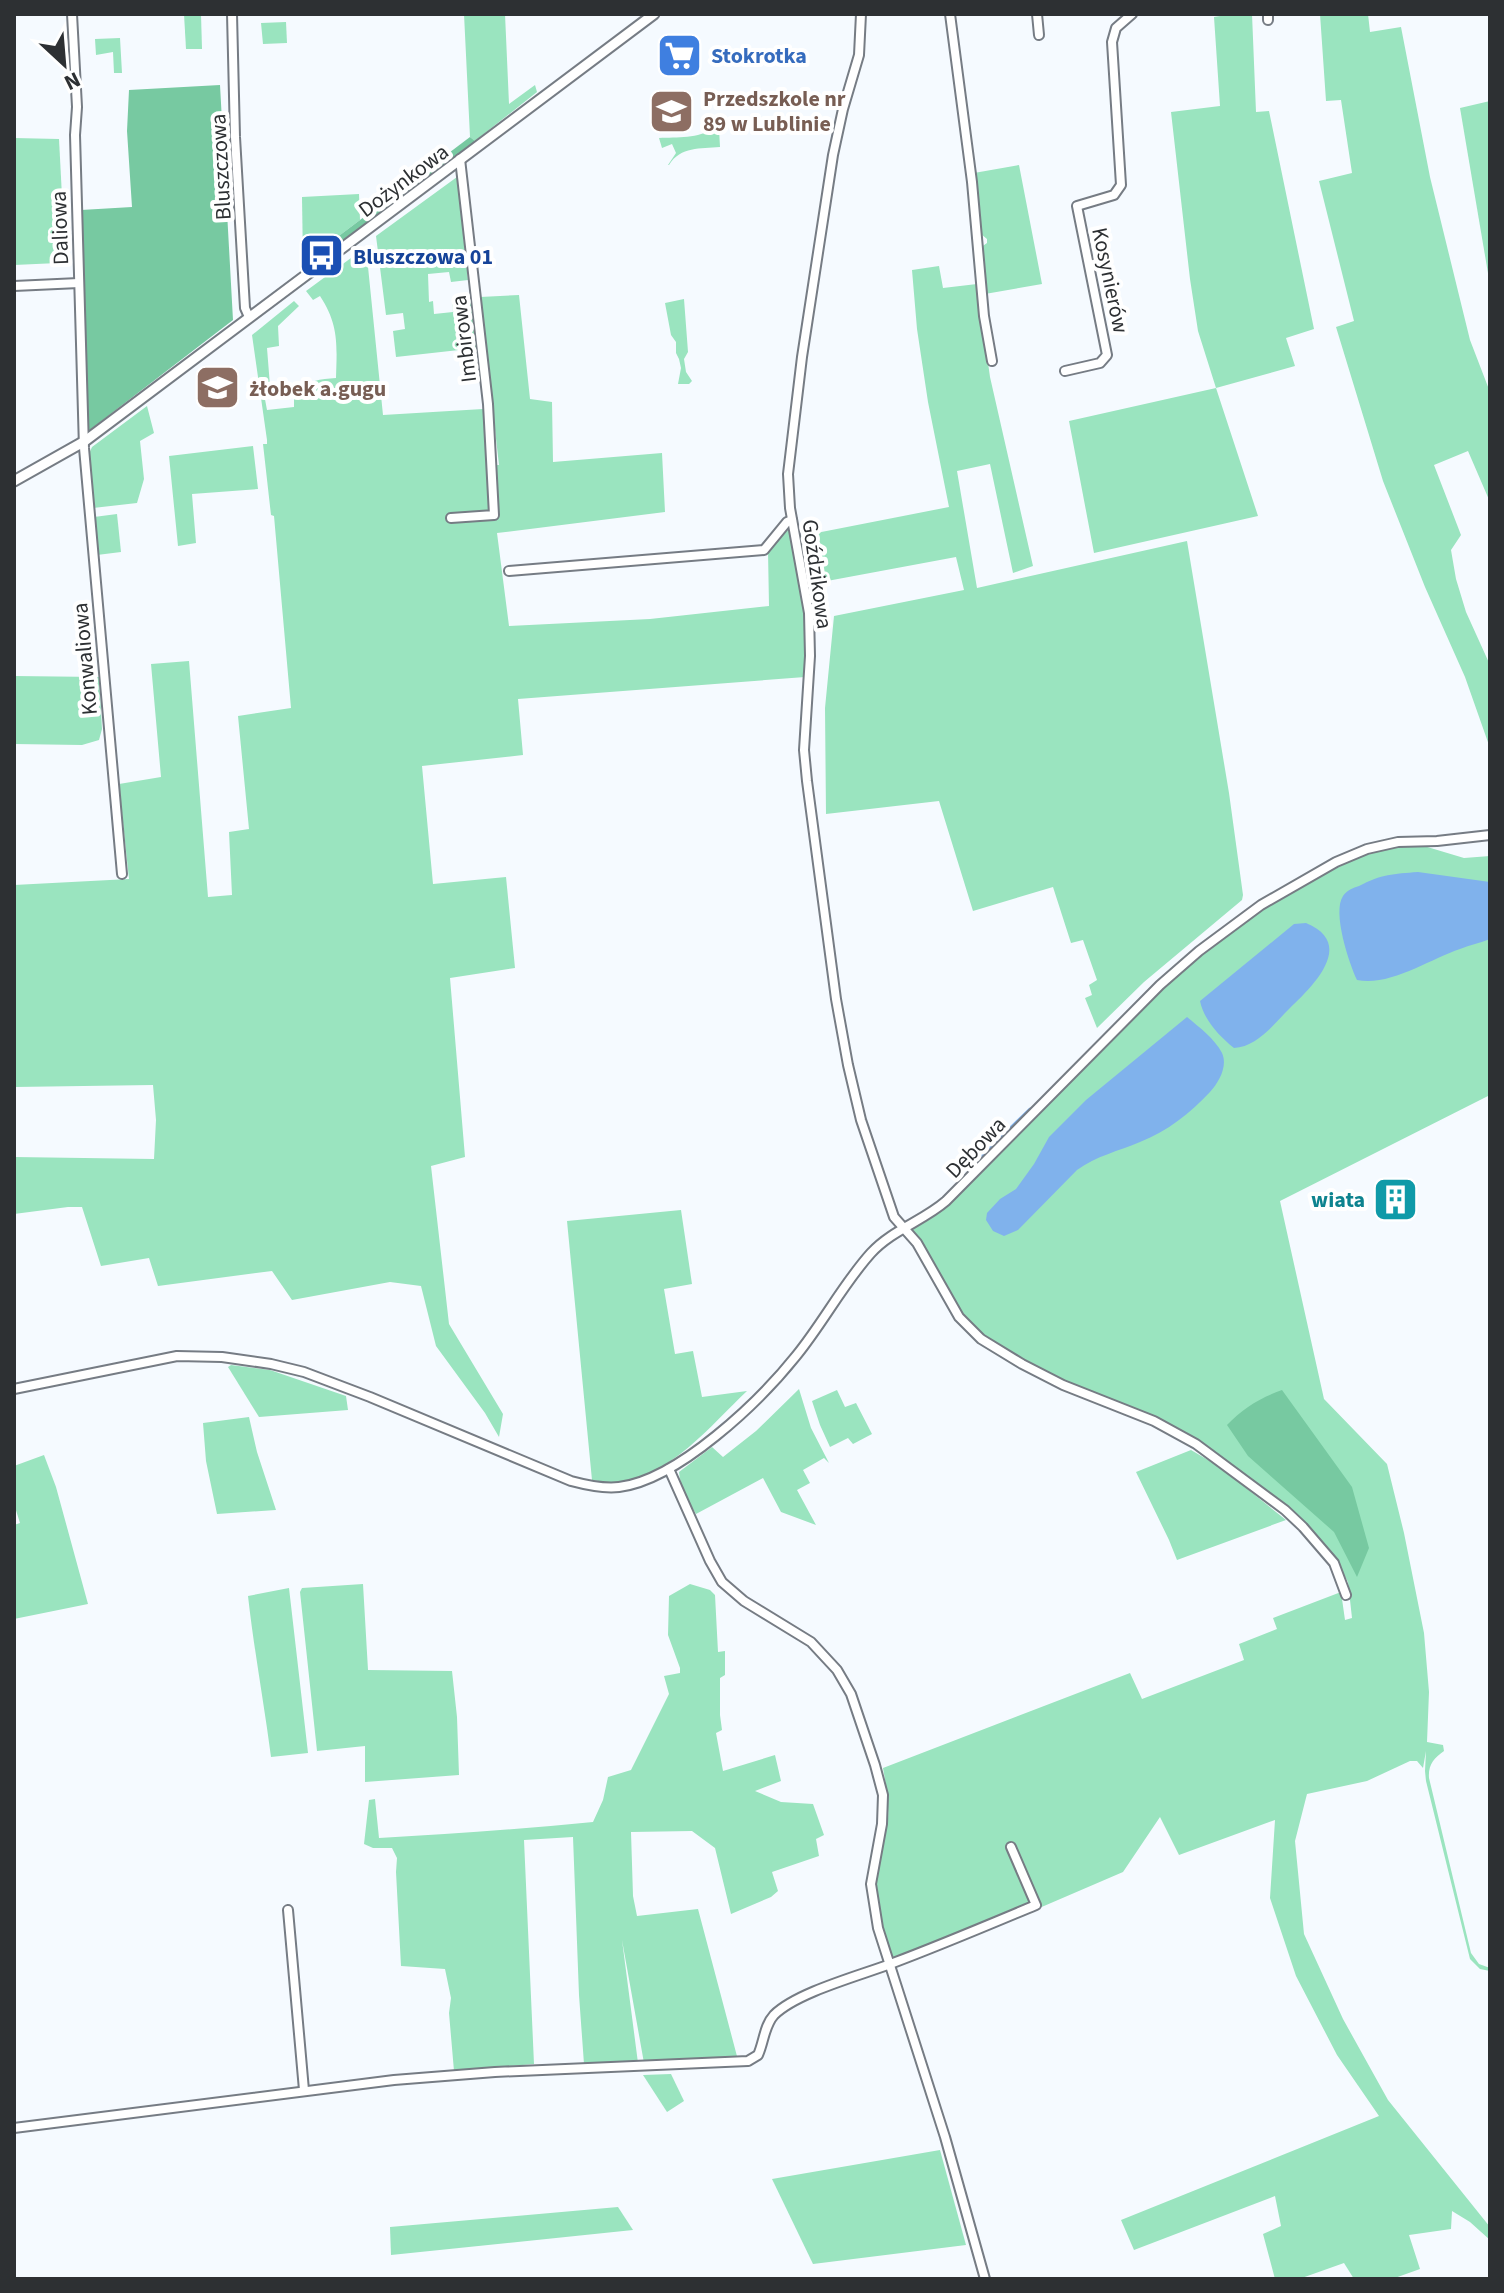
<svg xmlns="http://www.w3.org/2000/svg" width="1504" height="2293" font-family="'Source Sans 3',sans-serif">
<rect width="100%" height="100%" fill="#f5faff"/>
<g fill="#9ae4bf">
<polygon points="184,14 201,14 202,49 186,49"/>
<polygon points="464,14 505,14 509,104 535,85 537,92 475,141 470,137"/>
<polygon points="1232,14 1252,14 1256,112 1269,111 1314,329 1286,338 1295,366 1216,388 1258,516 1094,553 1069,421 1216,388 1198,331 1190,279 1171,112 1220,106 1214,17"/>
<polygon points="1320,14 1368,14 1370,32 1401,27 1430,177 1470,340 1490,392 1490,502 1468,451 1434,465 1461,535 1451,550 1456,579 1466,612 1490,665 1490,748 1465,677 1425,587 1383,481 1336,327 1354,321 1319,181 1352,173 1341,100 1326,101"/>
<polygon points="286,22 287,43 263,44 261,23"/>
<polygon points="120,38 122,73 114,73 113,52 96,55 95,39"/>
<polygon points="1490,101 1490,285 1460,108"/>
<path d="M713 128H719L720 147C700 149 681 146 669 165H668L676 153 672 144 662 148 659 138C677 137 699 139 713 128Z"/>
<polygon points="14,138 59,139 65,254 58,263 14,265"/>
<polygon points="1019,165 1042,284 985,294 980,248 987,243 987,239 981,234 974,173"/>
<polygon points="457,177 468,280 451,282 449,272 428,274 429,302 433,301 434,314 453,312 452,302 466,297 472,300 477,348 396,357 393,331 405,329 403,313 386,315 376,236"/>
<polygon points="359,194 360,220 303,263 302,197"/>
<path d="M366 247 383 415 483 409 490 465H499L480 297 519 295 530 399 552 402 553 462 662 453 665 512 497 533 509 626 650 619 769 606 768 551 789 529 804 599 805 677 518 699 523 755 422 766 433 884 506 877 515 968 450 978 465 1157 431 1166 449 1324 503 1414 499 1437 485 1413 436 1346 421 1286 390 1282 292 1300 272 1271 158 1286 149 1258 101 1266 82 1207H68L14 1214V1157L154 1159 156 1120 153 1085 14 1087V885L129 879 119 784 161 777 151 664 189 661 208 897 232 895 229 832 249 829 238 716 291 708 274 516 271 515 263 444H267V440L252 335 294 301 299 306 278 326 279 346 267 348 270 386 264 394 267 410 294 407V389C309 381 320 379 336 378 337 345 339 325 320 296L313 300 306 291Z"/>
<polygon points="939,266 943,288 977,284 990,377 1033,566 1013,573 990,464 957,471 977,588 1187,541 1229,793 1243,895 1242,900 1144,982 1097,1028 1085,998 1092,995 1089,985 1097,980 1083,940 1071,943 1053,887 973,911 939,801 826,814 825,708 834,616 964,590 956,557 811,584 801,536 949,507 928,402 917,329 912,270"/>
<polygon points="684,299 688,352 684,359 686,372 692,381 689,384 678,384 681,368 679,359 676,353 676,342 671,335 665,303"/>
<polygon points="147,406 154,433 140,441 144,479 137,503 93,508 88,456 92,447"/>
<polygon points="253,446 258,489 192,494 196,543 178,546 169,456"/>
<polygon points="117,514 121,552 97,555 94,517"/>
<polygon points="14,676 99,677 102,729 99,740 82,745 14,744"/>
<path d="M1398 844 1424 846 1464 858 1490 856V1095L1280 1201 1324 1399 1387 1464 1404 1533 1424 1633 1429 1692 1427 1742 1443 1745 1444 1751C1434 1758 1428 1765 1429 1778L1471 1953 1479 1964 1490 1968V1971L1480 1969 1470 1959 1426 1781 1425 1771 1426 1751 1423 1768 1417 1761H1410L1367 1781 1307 1794 1295 1841 1304 1934 1343 2019 1388 2100 1490 2227V2240L1470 2222 1452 2211 1451 2229 1409 2235 1420 2269 1392 2279H1354L1344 2263 1299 2279H1275L1263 2234 1281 2226 1275 2196 1134 2250 1121 2220 1379 2116 1337 2055 1296 1976 1270 1898 1275 1820 1179 1855 1160 1817 1123 1872 1037 1909 894 1966C886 1937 872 1905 876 1874 878 1855 886 1837 888 1819 889 1802 886 1785 883 1768L1130 1673 1142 1699 1244 1660 1239 1644 1277 1629 1273 1618 1341 1592 1345 1620 1352 1618 1348 1582 1333 1554 1323 1550 1303 1527 1196 1444 1063 1385 973 1333 931 1270 912 1227 939 1207 1153 995 1240 916 1371 851Z"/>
<path d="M681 1210 692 1284 664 1289 675 1354 693 1351 702 1397 747 1391C711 1425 670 1477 617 1482 609 1483 600 1481 592 1480L567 1221Z"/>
<polygon points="231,1365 270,1370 346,1396 348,1410 259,1417 228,1367"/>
<path d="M799 1389 811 1428 829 1463 824 1458 803 1470 810 1483 797 1490 816 1525 781 1512 763 1478 696 1514C688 1501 680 1487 679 1472L712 1447 723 1457 756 1431Z"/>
<polygon points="837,1390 845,1407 856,1403 872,1434 853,1444 848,1438 830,1447 820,1425 812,1401"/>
<polygon points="249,1417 257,1452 276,1510 217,1514 206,1461 203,1423"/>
<polygon points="1191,1450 1220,1467 1286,1520 1177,1560 1169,1540 1136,1472"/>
<polygon points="44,1455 56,1487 88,1604 14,1619 14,1525 20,1523 14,1504 14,1466"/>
<polygon points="363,1584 368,1670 452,1671 457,1717 459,1775 365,1782 365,1746 317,1751 300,1592 302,1588"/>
<path d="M690 1584 710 1590 715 1595 718 1652 725 1651V1675L720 1678V1715L722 1730 716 1733 723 1771 775 1755 781 1781 755 1791 781 1802 813 1804 824 1835 816 1839 819 1856 772 1872 778 1891 771 1897 731 1914 715 1848 692 1831 631 1832 633 1896 637 1916 698 1909 738 2060 644 2063 622 1940 638 2063 584 2064 579 1995 573 1837 524 1840 534 2064 454 2071 449 2013 451 1998 445 1969 401 1966 396 1872 397 1858 392 1848H373L364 1844 369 1800 375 1799 379 1838C450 1834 522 1829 593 1822L603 1800 608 1777 631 1770 669 1694 664 1676 680 1673V1668L668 1635 669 1596Z"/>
<path d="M289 1588 308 1753 271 1757C264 1703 254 1650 248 1596Z"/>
<polygon points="671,2074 684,2101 667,2112 643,2075"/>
<polygon points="940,2150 966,2245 813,2264 772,2179"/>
<polygon points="618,2207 633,2230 391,2255 390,2227"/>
</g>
<g fill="#77c9a1">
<polygon points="220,85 233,320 87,432 83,248 81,210 132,207 127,131 129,90"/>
<polygon points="470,137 475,141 470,146 306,269 303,263"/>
<path d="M1282 1390 1352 1487 1369 1548 1357 1577 1334 1532 1248 1456 1227 1425C1243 1408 1260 1398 1282 1390Z"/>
</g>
<g fill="#80b2ec">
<path d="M1418 872 1490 882V939C1480 943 1470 945 1460 949 1430 959 1389 987 1357 980 1349 963 1332 912 1343 896 1347 890 1353 888 1359 886 1382 874 1393 874 1418 872Z"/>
<path d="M1306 923C1357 944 1312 987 1289 1009 1274 1024 1257 1047 1234 1048 1219 1036 1204 1020 1200 1001L1294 924Z"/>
<path d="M1187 1017C1199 1027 1215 1039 1222 1053 1228 1066 1219 1082 1210 1092 1190 1113 1168 1131 1140 1142 1119 1151 1096 1156 1077 1170L1018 1230 1004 1236 993 1231 986 1220 987 1213 1000 1199 1016 1189 1034 1164 1049 1137 1086 1100Z"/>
</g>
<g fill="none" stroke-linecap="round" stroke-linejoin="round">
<polyline stroke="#80b2ec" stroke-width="3" points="969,1168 1030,1109"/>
<defs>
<g id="minor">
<polyline points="72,14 77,107 75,135 84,448 122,874"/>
<polyline points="232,14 235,137 245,308 249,317"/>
<polyline points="861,14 859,55 843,109 833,155 802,357 788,474 790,508 809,613 810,656 804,750 807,781 836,999 848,1065 861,1120 894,1217 917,1243 959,1317 981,1339 1022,1364 1063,1385 1154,1421 1196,1444 1285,1510 1303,1527 1334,1563 1346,1595"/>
<polyline points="950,14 972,182 984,316 992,361"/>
<polyline points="1037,14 1039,35"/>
<polyline points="1268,14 1268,20"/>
<polyline points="14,286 79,283"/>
<polyline points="1065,371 1100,363 1107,355 1077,206 1114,195 1121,185 1112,42 1116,28 1132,14"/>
<polyline points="451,518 494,515 488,404 460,159"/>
<polyline points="509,571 764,550 787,522 792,520"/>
<path d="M14 1389 177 1356 222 1357 271 1364 304 1372 370 1397 571 1481C586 1485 603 1489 619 1487 678 1480 760 1401 796 1356 823 1323 843 1284 871 1253 892 1230 923 1221 946 1201L1160 985 1199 951 1261 905 1336 862 1367 849 1398 842 1437 841 1490 835"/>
<polyline points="669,1469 710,1561 722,1582 744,1601 811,1642 837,1670 851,1694 875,1765 883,1795 882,1824 871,1884 878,1928 945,2137 985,2279"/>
<polyline points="288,1910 304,2090"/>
<path d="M14 2128 394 2080 495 2072 748 2061 758 2055C764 2042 764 2026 774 2015 797 1992 862 1975 893 1963 941 1945 988 1925 1036 1905L1011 1847"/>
</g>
<polyline id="tertiary" points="14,481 85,441 654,14"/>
</defs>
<use href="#minor" stroke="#767c84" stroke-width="12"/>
<use href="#tertiary" stroke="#767c84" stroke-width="13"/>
<use href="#minor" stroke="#fff" stroke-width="8"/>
<use href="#tertiary" stroke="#fff" stroke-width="9"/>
</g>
<defs>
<symbol id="supermarket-square" viewBox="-11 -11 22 22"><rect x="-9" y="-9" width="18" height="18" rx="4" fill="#3f7fe0" stroke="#fff"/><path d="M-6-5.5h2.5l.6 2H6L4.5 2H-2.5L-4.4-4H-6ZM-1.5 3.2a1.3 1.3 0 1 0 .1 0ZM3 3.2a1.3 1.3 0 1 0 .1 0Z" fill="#fff"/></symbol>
<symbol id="school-square" viewBox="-11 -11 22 22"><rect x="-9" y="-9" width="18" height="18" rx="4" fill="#8d6e63" stroke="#fff"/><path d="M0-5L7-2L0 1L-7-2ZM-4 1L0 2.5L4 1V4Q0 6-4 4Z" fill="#fff"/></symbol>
<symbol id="bus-square" viewBox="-11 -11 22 22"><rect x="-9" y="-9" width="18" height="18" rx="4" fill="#1a4fb4" stroke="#fff"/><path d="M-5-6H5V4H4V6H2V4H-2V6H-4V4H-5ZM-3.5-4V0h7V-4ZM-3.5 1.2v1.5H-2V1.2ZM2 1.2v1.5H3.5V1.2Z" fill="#fff"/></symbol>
<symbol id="building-square" viewBox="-11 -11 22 22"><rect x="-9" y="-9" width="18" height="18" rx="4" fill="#0f9aa8" stroke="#fff"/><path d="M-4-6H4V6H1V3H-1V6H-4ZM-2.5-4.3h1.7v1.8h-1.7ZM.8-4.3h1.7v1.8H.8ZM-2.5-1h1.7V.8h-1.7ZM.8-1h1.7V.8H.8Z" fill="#fff"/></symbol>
</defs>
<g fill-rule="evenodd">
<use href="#supermarket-square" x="654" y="30" width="51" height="51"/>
<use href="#school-square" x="646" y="86" width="51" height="51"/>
<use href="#bus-square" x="296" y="230" width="51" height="51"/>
<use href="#school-square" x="192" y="362" width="51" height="51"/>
<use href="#building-square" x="1370" y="1174" width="51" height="51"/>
</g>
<g text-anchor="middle" stroke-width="8" stroke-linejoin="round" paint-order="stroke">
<g font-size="22" font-weight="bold" fill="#366cbe" stroke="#fff" text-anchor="start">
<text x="711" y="63">Stokrotka</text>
</g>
<g font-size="22" font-weight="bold" fill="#785e54" stroke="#fff" text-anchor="start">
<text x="703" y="106">Przedszkole nr<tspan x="703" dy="25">89 w Lublinie</tspan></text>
<text x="249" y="396">żłobek a.gugu</text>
</g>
<g font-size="22" fill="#2d3033" stroke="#fff">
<text transform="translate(220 167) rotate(-93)" y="8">Bluszczowa</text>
<text transform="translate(403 180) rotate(-37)" y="8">Dożynkowa</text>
<text transform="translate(59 228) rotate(-92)" y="8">Daliowa</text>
<text transform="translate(1111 280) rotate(78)" y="8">Kosynierów</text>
<text transform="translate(463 339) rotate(-97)" y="8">Imbirowa</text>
<text transform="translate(818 574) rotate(82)" y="8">Goździkowa</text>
<text transform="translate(84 659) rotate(-95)" y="8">Konwaliowa</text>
<text transform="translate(975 1147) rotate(-46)" y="8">Dębowa</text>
</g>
<g font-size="22" font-weight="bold" fill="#164399" stroke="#fff" text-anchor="start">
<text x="353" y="264">Bluszczowa 01</text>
</g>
<g font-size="22" font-weight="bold" fill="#0d838f" stroke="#fff" text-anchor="end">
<text x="1365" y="1207">wiata</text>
</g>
</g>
<rect width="1504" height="2293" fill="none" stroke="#2d3033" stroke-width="32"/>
<g transform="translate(64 64) rotate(154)" stroke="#ffffff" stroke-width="6" paint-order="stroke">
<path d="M0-6L14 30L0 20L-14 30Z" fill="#2d3033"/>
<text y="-12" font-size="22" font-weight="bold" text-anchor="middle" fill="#2d3033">N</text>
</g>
</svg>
